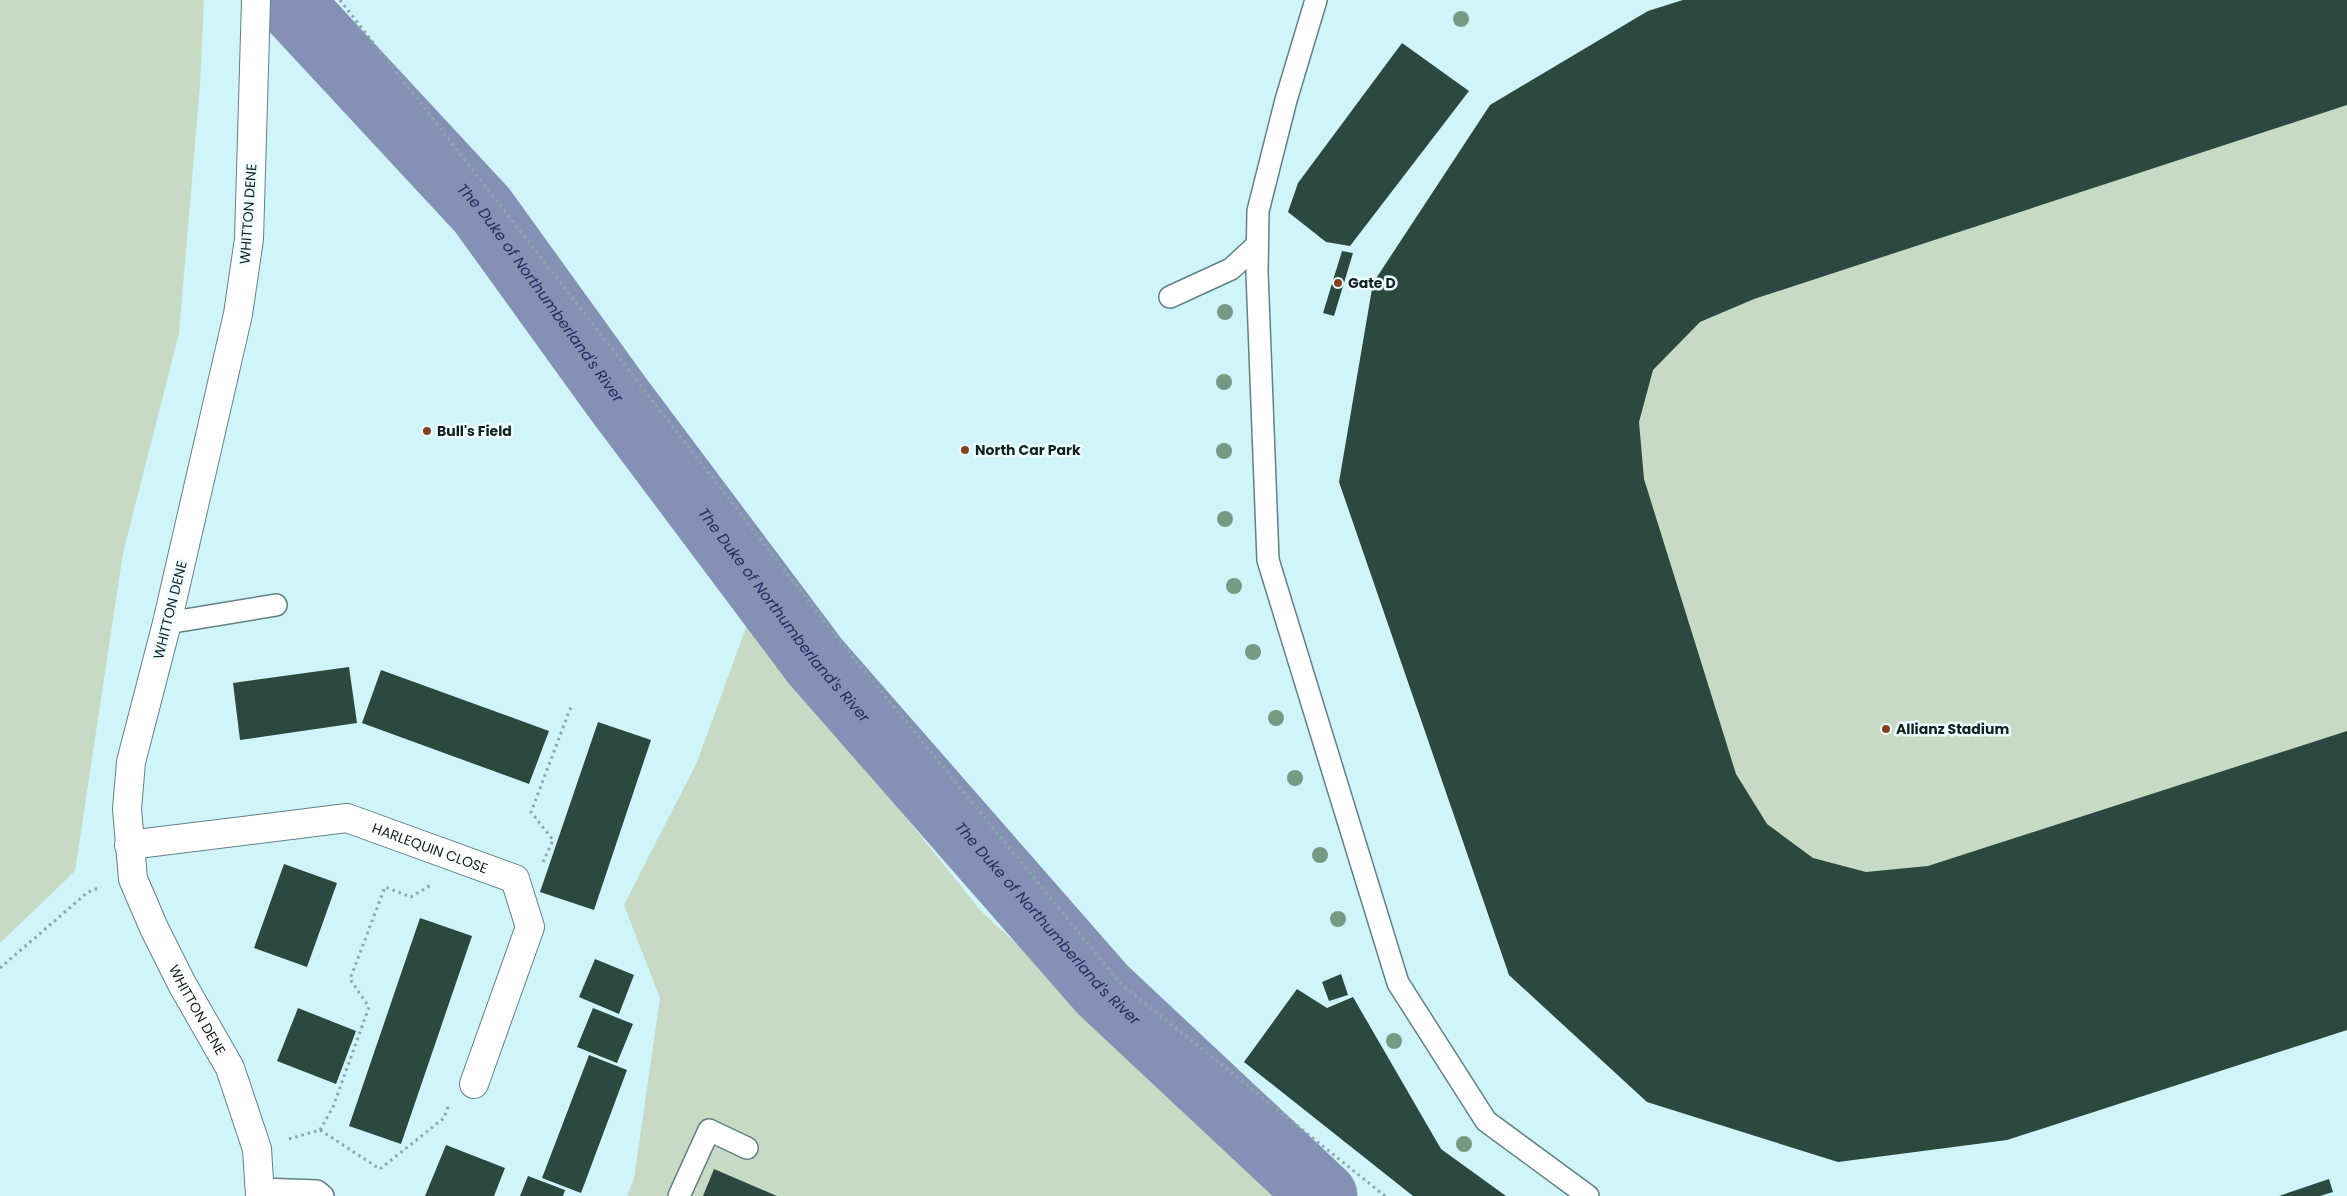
<svg xmlns="http://www.w3.org/2000/svg" width="2347" height="1196" font-family="Poppins,sans-serif">
<rect width="100%" height="100%" fill="#cff4f9"/>
<g fill="#c7dac3">
<polygon points="0,0 204,0 200,85 179,333 123,553 75,871 0,943"/>
<polygon points="1683,0 2347,0 2347,1030 2007,1140 1838,1162 1647,1102 1509,975 1339,482 1490,105 1648,11"/>
<polygon points="748,622 981,911 1288,1196 627,1196 634,1179 660,998 624,905 697,762"/>
</g>
<g fill="none" stroke-linecap="round" stroke-linejoin="round">
<path stroke="#8591b4" stroke-width="69" id="s1" d="M287 0 482 210 617 397 815 661 1103 990 1323 1196"/>
</g>
<g fill="#2c4940">
<polygon points="1683,0 2347,0 2347,105 1754,299 1700,322 1653,370 1639,422 1644,479 1736,774 1767,824 1813,858 1866,872 1928,866 2347,731 2347,1030 2007,1140 1838,1162 1647,1102 1509,975 1339,482 1373,283 1490,105 1648,11"/>
<polygon points="1402,43 1469,91 1350,246 1326,242 1288,212 1298,183"/>
<polygon points="1342,251 1353,253 1334,316 1323,313"/>
<polygon points="349,667 357,723 240,740 233,683"/>
<polygon points="381,670 549,731 529,784 362,723"/>
<polygon points="598,722 651,740 594,910 540,892"/>
<polygon points="284,864 337,883 307,967 254,948"/>
<polygon points="420,918 472,936 401,1144 349,1126"/>
<polygon points="595,959 634,975 619,1014 579,997"/>
<polygon points="1341,974 1348,995 1329,1001 1322,982"/>
<polygon points="1297,989 1327,1008 1353,997 1441,1149 1506,1196 1413,1196 1244,1062"/>
<polygon points="298,1008 356,1031 336,1084 277,1061"/>
<polygon points="593,1008 633,1024 617,1063 577,1047"/>
<polygon points="589,1055 627,1070 581,1193 542,1178"/>
<polygon points="446,1145 505,1168 494,1196 425,1196"/>
<polygon points="714,1169 777,1196 703,1196"/>
<polygon points="528,1176 565,1190 563,1196 520,1196"/>
<polygon points="2329,1179 2333,1192 2320,1196 2279,1196"/>
</g>
<g fill="none" stroke-linecap="round" stroke-linejoin="round">
<defs>
<g id="service">
<polyline points="1316,0 1286,100 1258,211 1257,272 1268,560 1398,983 1486,1121 1588,1196"/>
<polyline points="1170,297 1231,269 1257,245"/>
<polyline points="167,623 276,605"/>
<polyline points="260,1189 317,1191 323,1196"/>
<polyline points="679,1196 709,1130 747,1148"/>
</g>
<g id="minor">
<path id="s2" d="M129 845 347 818 515 879 530 927 474 1084"/>
</g>
<g id="tertiary">
<path id="s3" d="M256 0 249 239 238 314 167 623 131 762 127 809 133 879 154 928 182 984 230 1068 257 1149 260 1196"/>
</g>
</defs>
<use href="#service" stroke="#608286" stroke-width="24"/>
<use href="#minor" stroke="#608286" stroke-width="30"/>
<use href="#tertiary" stroke="#608286" stroke-width="30"/>
<g stroke="#8ba7ab" stroke-width="3" stroke-dasharray="2.5 4" stroke-linecap="butt">
<polyline points="340,0 835,635 1121,984 1385,1196"/>
<polyline points="543,862 553,840 531,812 572,704"/>
<polyline points="0,968 88,892 101,887"/>
<polyline points="320,1130 333,1107 369,1007 350,979 385,887 411,897 431,885"/>
<polyline points="289,1139 320,1130 380,1169 444,1118 449,1104"/>
</g>
<use href="#service" stroke="#fff" stroke-width="21"/>
<use href="#minor" stroke="#fff" stroke-width="28"/>
<use href="#tertiary" stroke="#fff" stroke-width="28"/>
</g>
<g fill="#749a83">
<circle cx="1461" cy="19" r="8"/>
<circle cx="1225" cy="312" r="8"/>
<circle cx="1224" cy="382" r="8"/>
<circle cx="1224" cy="451" r="8"/>
<circle cx="1225" cy="519" r="8"/>
<circle cx="1234" cy="586" r="8"/>
<circle cx="1253" cy="652" r="8"/>
<circle cx="1276" cy="718" r="8"/>
<circle cx="1295" cy="778" r="8"/>
<circle cx="1320" cy="855" r="8"/>
<circle cx="1338" cy="919" r="8"/>
<circle cx="1394" cy="1041" r="8"/>
<circle cx="1464" cy="1144" r="8"/>
</g>
<g fill="#87401f" stroke="#eefdff" stroke-width="2">
<circle cx="1338" cy="283" r="5"/>
<circle cx="427" cy="431" r="5"/>
<circle cx="965" cy="450" r="5"/>
<circle cx="1886" cy="729" r="5"/>
</g>
<g text-anchor="middle" stroke-width="5" stroke-linejoin="round" paint-order="stroke">
<g font-size="14" fill="#122021" stroke="#eefdff">
<text transform="translate(248 214) rotate(-86)" y="5">WHITTON DENE</text>
<text transform="translate(170 610) rotate(-76)" y="5">WHITTON DENE</text>
<text dy="5" stroke="none"><textPath href="#s2" startOffset="308">HARLEQUIN CLOSE</textPath></text>
<text dy="5" stroke="none"><textPath href="#s3" startOffset="1039">WHITTON DENE</textPath></text>
</g>
<g font-size="14" font-weight="bold" fill="#122021" stroke="#eefdff" text-anchor="start">
<text x="1348" y="288">Gate D</text>
<text x="437" y="436">Bull's Field</text>
<text x="975" y="455">North Car Park</text>
<text x="1896" y="734">Allianz Stadium</text>
</g>
<g font-size="15" font-style="italic" fill="#212d5c" stroke="#eefdff">
<text dy="5" stroke="none"><textPath href="#s1" startOffset="388">The Duke of Northumberland's River</textPath></text>
<text dy="5" stroke="none"><textPath href="#s1" startOffset="792">The Duke of Northumberland's River</textPath></text>
<text dy="5" stroke="none"><textPath href="#s1" startOffset="1198">The Duke of Northumberland's River</textPath></text>
</g>
</g>
</svg>
